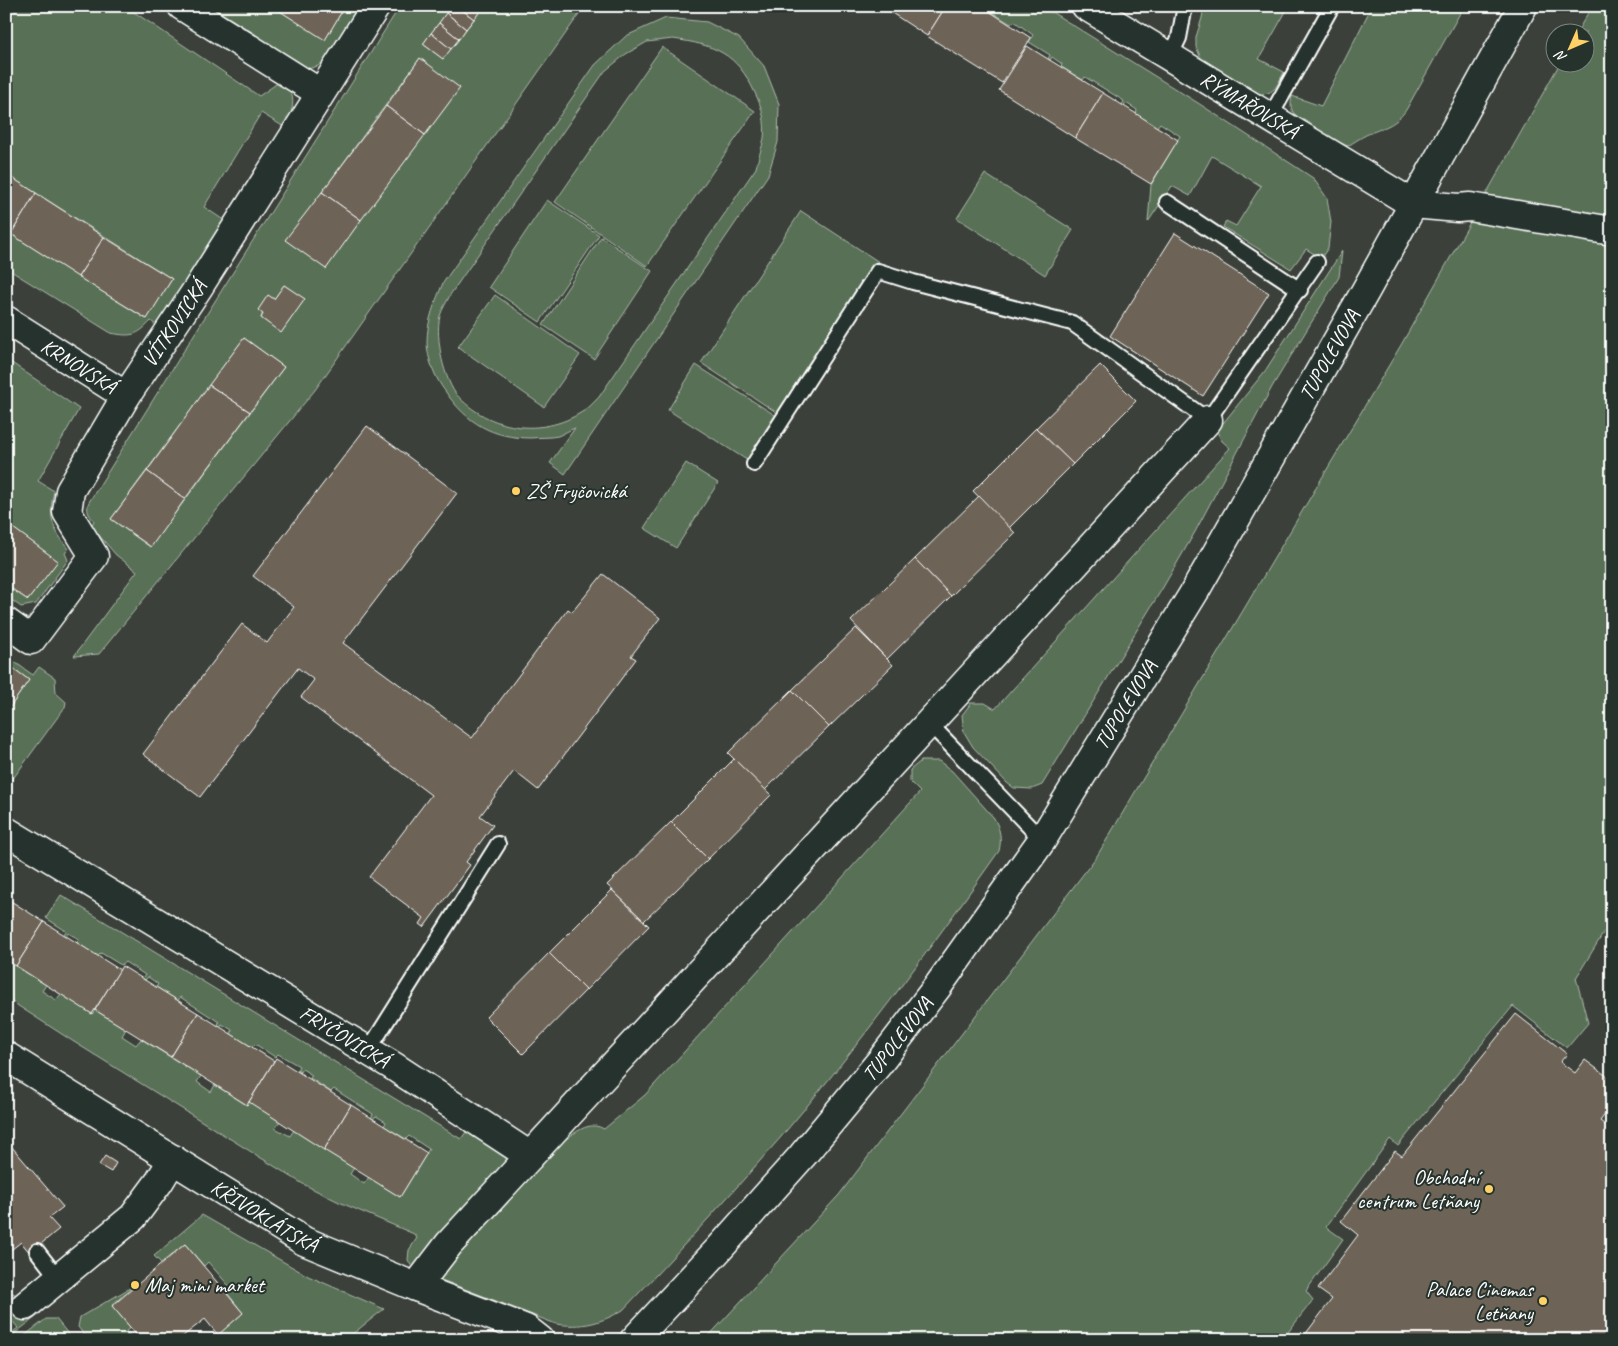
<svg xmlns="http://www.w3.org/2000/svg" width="1618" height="1346" font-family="Caveat,sans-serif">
<rect width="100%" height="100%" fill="#3b413a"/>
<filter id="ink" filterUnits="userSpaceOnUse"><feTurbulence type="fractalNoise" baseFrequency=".02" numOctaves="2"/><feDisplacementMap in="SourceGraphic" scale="10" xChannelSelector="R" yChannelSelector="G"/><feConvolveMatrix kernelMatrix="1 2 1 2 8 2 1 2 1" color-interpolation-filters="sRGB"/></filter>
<g filter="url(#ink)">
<g fill="#587156" stroke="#acb8aa" fill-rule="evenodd">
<path d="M6 6H125L259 96 282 80C298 96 294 109 284 127L261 113 204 207 225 221 157 326 151 321C137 336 131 337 111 333L6 268V231L146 319 172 279 6 174Z"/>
<polygon points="209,6 272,6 325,39 345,6 360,6 327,58 318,66 308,69"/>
<path d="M400 6H452L423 44 443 59 482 9 479 6H585L315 390 99 654 74 656 137 571 116 555 91 526 94 521C88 514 86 510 89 502ZM420 58 326 268 322 192ZM284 285 304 299 281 332 261 318 268 296 274 299ZM244 338 284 367 150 547 111 519Z"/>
<polygon points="991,6 1042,6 1198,103 1313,178 1327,198 1331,222 1328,248 1321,258 1306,249 1291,269 1223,227 1226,221 1236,226 1261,186 1212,156 1190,196 1172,186 1148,222 1151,185 1180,136 1160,123 1157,127 1136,114 1137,110 1126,103 1124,107 1122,105 1124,101 1085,77 1083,80 1061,67 1062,64 1052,57 1050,60 1048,59 1050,55 1029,42 1033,35 1014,21 1011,24 990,11"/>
<path d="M1204 6H1289L1259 59 1284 72C1277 85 1274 97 1256 93L1201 58 1196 47V37L1202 18Z"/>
<path d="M1372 6H1464L1406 110C1394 127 1383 127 1366 135 1360 138 1354 142 1348 146 1336 142 1299 122 1293 112 1290 107 1291 102 1292 96L1321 106Z"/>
<polygon points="1592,6 1612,6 1612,919 1576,978 1588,1023 1567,1048 1513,1006 1398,1146 1390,1139 1326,1227 1343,1239 1306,1291 1313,1300 1282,1340 705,1340 839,1195 1097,856 1401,345 1560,63 1586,62 1586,32 1577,32"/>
<path d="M666 18 707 22 739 38 764 66 779 104 778 142 768 175 565 474 550 463 575 428C569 430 563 434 558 436 549 438 539 437 531 438 492 438 467 423 445 391 435 378 427 358 427 342 427 321 435 302 443 283L595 65 626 36ZM673 39C715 45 737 53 755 93 762 107 766 122 764 138 762 148 758 158 756 168L599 397C594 402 588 409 582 412 541 438 488 430 456 394 449 385 443 366 441 355 439 342 437 329 440 316 442 309 447 302 450 295L605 71 626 54 647 42Z"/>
<polygon points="662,47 755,111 647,266 555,202"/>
<polygon points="985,174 1073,230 1045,275 957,218"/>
<polygon points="547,200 599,235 540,322 489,287"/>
<polygon points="801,211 879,262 779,414 701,363"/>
<polygon points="601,237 652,271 594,359 543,325"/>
<polygon points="1342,251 1339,277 1272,387 1195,532 1162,589 1042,785 1032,789 1014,788 1007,783 973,747 964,732 962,715 971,703 985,703 995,709 1230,448 1222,441 1218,434 1220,427 1265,371"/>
<polygon points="495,295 580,355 544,407 458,347"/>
<path d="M6 359 79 409 38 481 54 491C48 517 52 529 69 549L65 553 68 560 36 604 21 607 6 596V585L28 600 57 561 6 523Z"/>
<polygon points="696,365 778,417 750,462 668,410"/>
<polygon points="686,463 718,483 676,548 644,528"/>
<polygon points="6,656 33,675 39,667 55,678 56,693 66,702 65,707 12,780 6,777 6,713 29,680 6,663"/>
<path d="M921 761H939L952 771 994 818C1000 829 1002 838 999 851 930 949 859 1046 781 1137 730 1196 677 1253 623 1310 601 1323 582 1328 556 1324L413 1269 408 1260 409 1250 417 1238 414 1234 339 1202 303 1184 74 1042 6 998V960L46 985 42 991 56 1000 61 994 91 1013 95 1010 126 1029 122 1036 136 1045 141 1039 201 1076 197 1082 211 1092 215 1085 245 1104 249 1101 280 1121 275 1128 290 1136 294 1130 354 1168 350 1174 364 1184 369 1177 400 1197 429 1149 409 1136 406 1139 384 1126 386 1122 376 1116 373 1119 371 1118 373 1114 334 1089 331 1092 310 1078 312 1075 302 1069 300 1072 297 1070 299 1066 278 1054 275 1057 255 1044 252 1047 231 1034 232 1030 222 1024 220 1027 218 1025 219 1022 180 997 178 1001 156 987 158 984 148 977 145 980 143 978 145 975 125 962 121 965 101 953 98 956 77 943 79 939 68 933 66 936 64 934 66 931 46 918 61 895 461 1139 466 1132C486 1141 501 1143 522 1146 528 1147 535 1149 542 1149 566 1148 581 1116 604 1129L645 1095 920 792 910 782V770Z"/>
<polygon points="202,1215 308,1276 384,1309 345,1340 211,1340 243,1313 225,1290 229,1286 208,1262 204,1266 185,1244 161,1263 154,1256"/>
<polygon points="135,1285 112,1305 130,1328 126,1331 133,1340 88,1340 78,1327 80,1317"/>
<polygon points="6,1290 43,1307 40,1314 6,1340 6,1337 18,1328 6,1313"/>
<polygon points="46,1319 56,1319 73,1340 19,1340"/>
</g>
<g fill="#6d6357" stroke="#fff">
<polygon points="272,6 345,6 325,40"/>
<polygon points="452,6 457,6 474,19 466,29 446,13"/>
<polygon points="457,6 479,6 482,9 474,19"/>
<polygon points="881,6 946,6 927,36"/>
<polygon points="946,6 981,6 1031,38 1002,83 927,36"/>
<polygon points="446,13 466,29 459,39 439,23"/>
<polygon points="439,23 459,39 451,49 431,33"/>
<polygon points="431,33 451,49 443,59 423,44"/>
<polygon points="1027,46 1103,93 1075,138 999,90"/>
<polygon points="420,58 460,88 425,135 386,106"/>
<polygon points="1103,93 1178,140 1151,184 1075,138"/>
<polygon points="386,106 425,135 361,220 322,192"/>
<polygon points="6,174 36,193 11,234 6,231"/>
<polygon points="322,192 361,220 326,269 285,240"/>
<polygon points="36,193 104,237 78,277 11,234"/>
<polygon points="1175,233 1269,293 1203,396 1110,336"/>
<polygon points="104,237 172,279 147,319 78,277"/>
<polygon points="284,285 305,299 281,333 261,318 263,314 258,310 268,295 274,299"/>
<polygon points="244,338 284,367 250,412 209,385"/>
<polygon points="1100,365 1136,401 1073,464 1036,428"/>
<polygon points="209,385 250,412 185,499 147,471"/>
<polygon points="367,426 457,493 343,643 472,738 568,609 572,612 603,574 660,618 631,656 636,659 538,790 514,771 480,816 493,825 466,862 470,865 424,927 420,924 424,918 369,877 431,795 301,697 314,680 298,668 200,797 143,754 242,624 267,643 294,607 253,576"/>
<polygon points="1036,428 1073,464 1009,528 973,491"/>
<polygon points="147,471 185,499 151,547 111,519"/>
<polygon points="979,496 1015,533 951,596 915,559"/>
<polygon points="9,525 58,561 28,600 6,585 6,528"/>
<polygon points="915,559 951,596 887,659 851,621"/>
<polygon points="856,628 893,665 829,727 792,690"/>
<polygon points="6,663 29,680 6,713"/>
<polygon points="792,690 829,727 765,790 728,753"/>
<polygon points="734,759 771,795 708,859 671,822"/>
<polygon points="671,822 708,859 644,921 607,885"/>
<polygon points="612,890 649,926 586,990 549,953"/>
<polygon points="6,898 44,922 16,966 6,960"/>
<polygon points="44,922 120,970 92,1014 16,966"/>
<polygon points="549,953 586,990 523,1054 486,1017"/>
<polygon points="122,966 198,1013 171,1057 95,1010"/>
<polygon points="198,1013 274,1061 247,1105 171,1057"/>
<polygon points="1516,1014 1567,1054 1560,1062 1575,1073 1585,1060 1612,1080 1612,1105 1600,1121 1612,1130 1612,1340 1301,1340 1332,1299 1318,1289 1358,1235 1341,1221 1395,1151 1402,1156"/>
<polygon points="276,1058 351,1105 324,1150 249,1102"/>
<polygon points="351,1105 427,1153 400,1197 324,1150"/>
<polygon points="6,1140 63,1207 49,1218 59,1229 30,1253 21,1242 7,1253 6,1252"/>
<polygon points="105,1156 116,1163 111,1172 99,1165"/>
<polygon points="185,1244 243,1313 218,1335 205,1319 182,1337 184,1340 141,1340 112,1306"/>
</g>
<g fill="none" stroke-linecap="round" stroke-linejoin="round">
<defs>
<g id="service">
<polyline points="1170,57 1179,38 1185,6"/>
<polyline points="1270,117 1332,6"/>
<polyline points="1167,202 1300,290"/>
<polyline points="754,464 878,271 913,282 1072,323 1208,420 1317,262"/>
<polyline points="929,723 1042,840"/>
<polyline points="368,1051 498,844"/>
<polyline points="37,1251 58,1278"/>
</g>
<g id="minor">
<polyline points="182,6 320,93"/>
<path id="s1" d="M1086 6 1413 204 1458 208 1470 207 1612 231"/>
<path id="s2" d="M6 320 126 396"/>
<path id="s3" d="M6 622 31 640 94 556 67 512 70 491 126 396 198 288 376 6"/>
<path id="s4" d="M6 831 393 1066 530 1156"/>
<path id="s5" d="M6 1056 304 1241 416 1287 526 1329 540 1340"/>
<polyline points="416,1287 449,1244 1208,420"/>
<polyline points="25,1306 133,1217 159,1182 173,1159"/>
</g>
<g id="secondary">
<path id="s6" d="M634 1340 719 1249 802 1156 879 1063 938 986 1042 840 1195 591 1366 290 1523 6"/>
</g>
</defs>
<use href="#service" stroke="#fff" stroke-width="18"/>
<use href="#minor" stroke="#fff" stroke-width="31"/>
<use href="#secondary" stroke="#fff" stroke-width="31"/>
<use href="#service" stroke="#26332d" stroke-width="14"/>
<use href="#minor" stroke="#26332d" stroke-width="28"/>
<use href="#secondary" stroke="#26332d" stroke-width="28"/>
</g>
</g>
<g fill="#ffd166" stroke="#26332d" stroke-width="2">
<circle cx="516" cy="491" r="5"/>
<circle cx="1489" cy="1189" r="5"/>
<circle cx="135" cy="1285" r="5"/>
<circle cx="1543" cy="1301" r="5"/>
</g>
<g text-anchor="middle" stroke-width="4" stroke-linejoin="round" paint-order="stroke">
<g font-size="21" fill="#fff" stroke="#26332d">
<text dy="7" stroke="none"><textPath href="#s1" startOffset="191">RÝMAŘOVSKÁ</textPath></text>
<text dy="7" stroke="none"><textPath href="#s3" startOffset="406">VÍTKOVICKÁ</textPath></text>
<text dy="7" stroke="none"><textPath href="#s6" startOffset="1210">TUPOLEVOVA</textPath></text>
<text dy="7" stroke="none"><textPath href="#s2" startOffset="86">KRNOVSKÁ</textPath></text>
<text dy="7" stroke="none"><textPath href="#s6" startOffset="805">TUPOLEVOVA</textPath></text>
<text dy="7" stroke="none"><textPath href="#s4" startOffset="396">FRYČOVICKÁ</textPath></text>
<text dy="7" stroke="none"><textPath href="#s6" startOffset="400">TUPOLEVOVA</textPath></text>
<text dy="7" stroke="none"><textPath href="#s5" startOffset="304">KŘIVOKLÁTSKÁ</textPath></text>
</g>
<g font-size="21" fill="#fff" stroke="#26332d" text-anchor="start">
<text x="526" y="498">ZŠ Fryčovická</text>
<text x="1479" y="1184" text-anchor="end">Obchodní<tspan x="1479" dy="24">centrum Letňany</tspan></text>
<text x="145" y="1292">Maj mini market</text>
<text x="1533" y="1296" text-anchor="end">Palace Cinemas<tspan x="1533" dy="24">Letňany</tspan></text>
</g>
</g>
<rect width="1618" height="1346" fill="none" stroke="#26332d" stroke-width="25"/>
<rect x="12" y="12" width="1593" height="1321" fill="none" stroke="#fff" stroke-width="2" filter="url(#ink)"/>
<g transform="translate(1570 48) rotate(225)"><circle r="24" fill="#26332d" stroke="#7d8581"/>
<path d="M0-4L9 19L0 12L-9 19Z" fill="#ffd166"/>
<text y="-8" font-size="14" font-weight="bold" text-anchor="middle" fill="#ffffff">N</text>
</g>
</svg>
